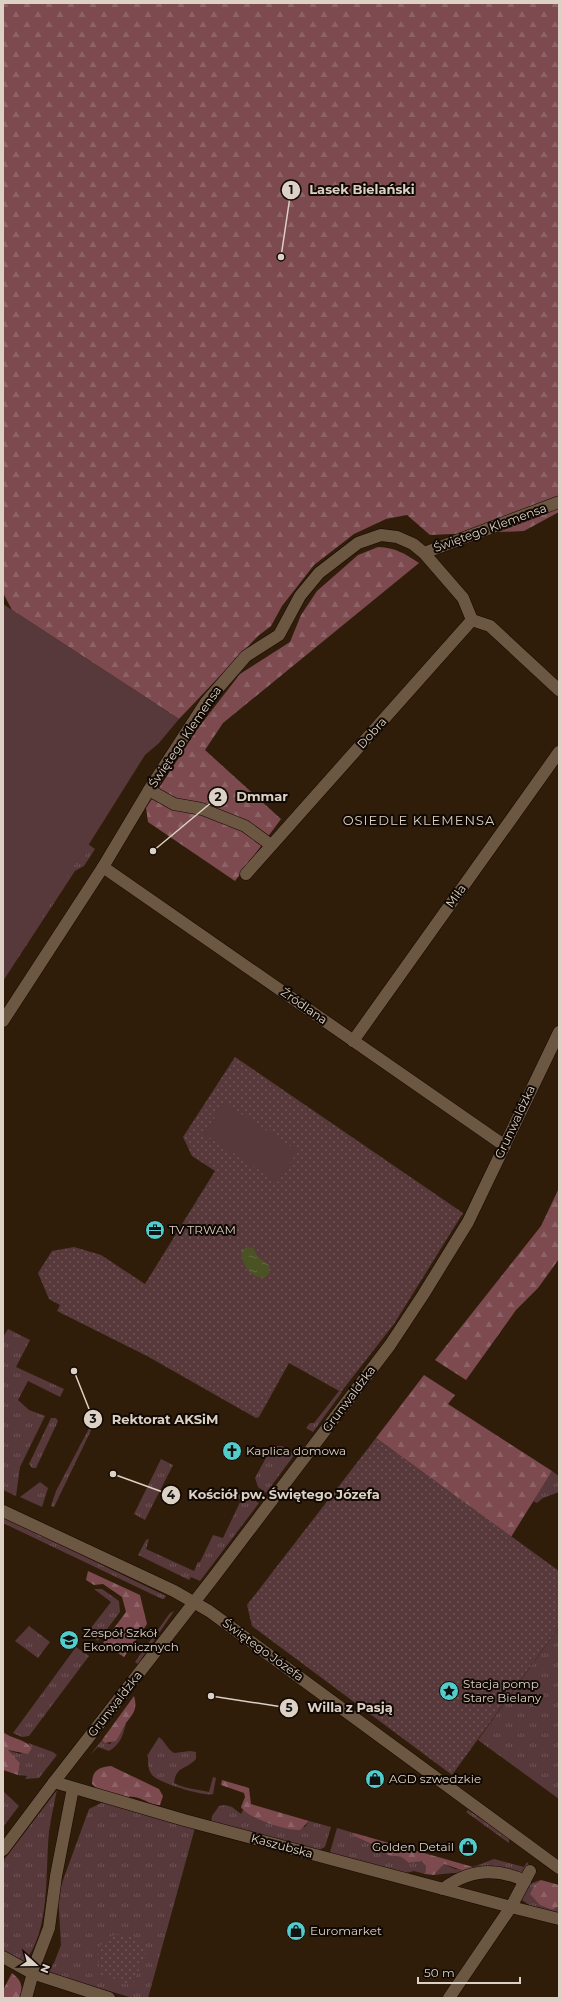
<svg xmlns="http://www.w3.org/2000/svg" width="562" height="2001" font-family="Montserrat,sans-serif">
<defs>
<pattern id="grass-tufts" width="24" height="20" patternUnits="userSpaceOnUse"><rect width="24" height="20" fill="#57383b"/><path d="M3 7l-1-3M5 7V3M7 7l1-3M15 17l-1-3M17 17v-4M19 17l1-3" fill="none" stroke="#6f5456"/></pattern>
<pattern id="forest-firs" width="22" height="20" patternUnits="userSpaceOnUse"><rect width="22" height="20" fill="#7c4a4f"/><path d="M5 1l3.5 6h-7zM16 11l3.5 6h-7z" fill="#8e6367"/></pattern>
<pattern id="park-dots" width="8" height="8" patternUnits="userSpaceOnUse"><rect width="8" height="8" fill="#57383b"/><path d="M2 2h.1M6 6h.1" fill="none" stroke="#6f5456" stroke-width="1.8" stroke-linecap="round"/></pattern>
<pattern id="water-ripples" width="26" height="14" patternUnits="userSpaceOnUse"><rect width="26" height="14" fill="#4b5224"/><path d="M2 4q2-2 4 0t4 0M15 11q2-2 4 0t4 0" fill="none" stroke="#646a42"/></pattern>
</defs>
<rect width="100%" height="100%" fill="#2f1d0a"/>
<g fill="url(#grass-tufts)">
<polygon points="84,841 95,849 84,866 75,871 3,981 3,966"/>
<polygon points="8,1329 30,1340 16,1367 64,1389 60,1397 28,1381 18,1400 29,1410 45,1416 20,1467 16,1496 3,1490 3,1337"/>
<polygon points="339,1391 342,1392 313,1432 306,1428 310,1423 314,1423"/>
<polygon points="51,1418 56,1418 58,1421 36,1468 32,1468 29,1464"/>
<polygon points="94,1419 96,1420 54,1507 51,1506 56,1491"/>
<polygon points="276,1446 282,1446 295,1454 266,1493 258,1487 255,1478 269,1452"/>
<polygon points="161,1459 173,1465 145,1520 134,1514"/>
<polygon points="552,1471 559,1476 559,1492 543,1498 537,1503 533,1501"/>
<polygon points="40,1482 48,1488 42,1507 20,1497"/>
<polygon points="237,1492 245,1494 259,1503 200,1581 191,1577 189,1580 138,1555 146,1540 149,1539 146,1549 194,1571 198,1562 200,1562 213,1535 223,1538 241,1500 232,1495 233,1493"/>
<polygon points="3,1517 166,1596 164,1599 162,1599 3,1523"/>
<polygon points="94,1589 102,1589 119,1601 120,1612 98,1641 87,1633 111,1602"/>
<polygon points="174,1611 138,1664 135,1662 170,1613"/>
<polygon points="29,1626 50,1642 38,1658 15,1641"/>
<polygon points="559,1627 559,1799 478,1740"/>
<polygon points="76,1647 89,1656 29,1736 22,1737 13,1733"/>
<path d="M126 1723C123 1735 121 1744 109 1751L98 1747 90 1755 102 1740 106 1743 110 1744Z"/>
<path d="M159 1737C166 1742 166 1748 174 1753L190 1751 196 1752V1759C186 1770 176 1766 174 1783 185 1789 197 1789 209 1792L213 1777 216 1778 213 1794C204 1797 157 1782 152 1775 148 1770 148 1763 148 1757L147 1756Z"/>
<polygon points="28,1743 53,1752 57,1755 39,1778 25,1779 27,1776 18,1775 20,1763 7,1750 20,1754 32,1748"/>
<path d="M57 1790C54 1804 51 1818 49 1832 45 1872 51 1930 24 1963L3 1950V1861Z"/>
<polygon points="3,1791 19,1806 3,1827"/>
<polygon points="103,1802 195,1828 148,1998 133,1998 47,1973 54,1963 61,1945 58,1894 89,1809"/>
<polygon points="225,1805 232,1807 241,1814 243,1810 259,1819 305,1827 309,1821 331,1827 325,1847 319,1850 211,1823 212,1816 219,1806"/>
<polygon points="468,1810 509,1838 509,1843 466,1812"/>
<polygon points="337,1828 354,1833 354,1836 382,1849 387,1855 401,1857 409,1863 422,1860 426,1866 425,1874 414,1871 406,1873 331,1855 330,1852"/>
<polygon points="494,1859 524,1867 527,1862 529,1865 524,1875 452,1873 434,1875 444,1864 455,1869 472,1871 473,1867"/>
<path d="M541 1880 535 1884 553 1910 559 1906V1914L532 1907 522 1900C524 1889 530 1882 541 1880Z"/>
</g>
<g fill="url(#forest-firs)">
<polygon points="3,3 559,3 559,512 524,531 430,535 407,515 386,519 354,534 314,565 282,606 271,626 258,636 179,719 12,610 3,593"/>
<path d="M378 547C396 548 404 553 419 563L223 723 205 750 281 819 235 881 148 822 146 808 198 728 240 674 290 642 301 615 317 591 358 555Z"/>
<polygon points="559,1188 559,1259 538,1288 516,1310 466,1380 435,1360 541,1226"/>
<polygon points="424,1375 455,1395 448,1404 552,1471 511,1537 376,1438"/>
<polygon points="88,1571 140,1595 147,1624 124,1657 103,1643 126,1612 122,1597 103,1584 94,1585 86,1580"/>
<path d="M134 1696C138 1709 133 1714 126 1723 122 1729 120 1735 116 1741L105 1743 102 1740Z"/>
<path d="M3 1732C12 1739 25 1739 32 1748L28 1754 8 1750 20 1763 18 1775 3 1770Z"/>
<path d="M111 1766 159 1789 163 1796 160 1805C151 1805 147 1801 139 1798 133 1796 127 1797 120 1797 111 1796 99 1791 92 1784 92 1771 98 1767 111 1766Z"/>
<path d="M222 1780 249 1788 251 1804 309 1821 300 1830C287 1831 247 1818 241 1807L245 1797 244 1793 221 1785Z"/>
<polygon points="354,1833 473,1867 472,1871 467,1872 444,1864 434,1875 425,1874 426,1866 422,1861 409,1863 401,1857 387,1855 382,1849 354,1836"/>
<polygon points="541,1880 559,1885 559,1906 553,1910 540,1905 530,1894 535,1884"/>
<path d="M12 1973C22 1981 23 1986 20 1998H3V1990Z"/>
</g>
<g fill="url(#park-dots)">
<polygon points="235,1057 463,1213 394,1324 341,1392 289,1363 259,1417 256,1418 147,1356 57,1311 60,1305 49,1299 38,1273 52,1251 74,1247 101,1255 145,1284 215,1171 192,1156 183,1137"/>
<polygon points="376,1438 559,1571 559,1627 452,1775 252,1626 247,1605"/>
<path d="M119 1934C133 1936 141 1937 147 1951L132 1986 101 1975C96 1957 96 1937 119 1934Z"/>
</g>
<g fill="#57383b">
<polygon points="3,604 179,719 159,743 145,755 86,849 80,856 3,981"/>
<polygon points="224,1103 298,1151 278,1182 204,1134"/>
</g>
<path fill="url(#water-ripples)" d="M247 1247 253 1248 258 1257 270 1266 269 1274 265 1277C251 1280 241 1263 241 1251Z"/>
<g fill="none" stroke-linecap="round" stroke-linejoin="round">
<defs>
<g id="minor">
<polyline points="424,553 559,502"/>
<polyline points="472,620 490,626 559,690"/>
<polyline points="149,790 174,804 202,809 245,826 271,845"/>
<polyline points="103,867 505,1146"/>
<polyline points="246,874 472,620"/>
<polyline points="3,1021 103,867 149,790 206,702 246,656 279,635 300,596 319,573 358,543 381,535 397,537 413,544 424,553 463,598 472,620"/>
<polyline points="353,1041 559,752"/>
<polyline points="3,1511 174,1591 209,1611 559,1868"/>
<polyline points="54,1782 184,1820 511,1907 449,1998"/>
<polyline points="3,1850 54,1782 213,1578 390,1345 423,1295 468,1222 559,1032"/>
<polyline points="530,1871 511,1907 559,1919"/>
<path d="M443 1889C469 1869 496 1867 525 1881"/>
<polyline points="3,1957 32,1973 109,1998"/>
<polyline points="26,1998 36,1962 49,1928 56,1876 73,1788"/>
</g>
</defs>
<use href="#minor" stroke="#170700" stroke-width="13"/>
<use href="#minor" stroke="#6c5742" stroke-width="12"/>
</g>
<defs>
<symbol id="office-disc" viewBox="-11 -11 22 22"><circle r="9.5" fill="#52cdcc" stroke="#110903"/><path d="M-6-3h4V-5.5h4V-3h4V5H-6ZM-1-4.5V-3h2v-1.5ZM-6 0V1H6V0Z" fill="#111"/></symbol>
<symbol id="church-disc" viewBox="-11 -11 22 22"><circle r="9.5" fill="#52cdcc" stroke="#110903"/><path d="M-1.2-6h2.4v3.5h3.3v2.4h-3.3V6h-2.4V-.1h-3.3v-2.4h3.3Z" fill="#111"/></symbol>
<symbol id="school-disc" viewBox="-11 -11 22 22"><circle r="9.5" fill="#52cdcc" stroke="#110903"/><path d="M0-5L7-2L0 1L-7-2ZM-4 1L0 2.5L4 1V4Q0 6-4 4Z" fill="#111"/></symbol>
<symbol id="sight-disc" viewBox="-11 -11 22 22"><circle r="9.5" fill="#52cdcc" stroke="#110903"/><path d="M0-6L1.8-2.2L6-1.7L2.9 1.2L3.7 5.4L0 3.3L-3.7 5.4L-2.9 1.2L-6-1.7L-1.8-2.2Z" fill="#111"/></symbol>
<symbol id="shop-disc" viewBox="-11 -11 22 22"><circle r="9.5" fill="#52cdcc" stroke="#110903"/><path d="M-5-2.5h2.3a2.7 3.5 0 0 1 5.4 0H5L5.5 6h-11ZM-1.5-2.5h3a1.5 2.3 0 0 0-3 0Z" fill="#111"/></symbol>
</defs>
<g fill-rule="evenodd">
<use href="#office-disc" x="144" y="1219" width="22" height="22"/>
<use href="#church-disc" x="221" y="1440" width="22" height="22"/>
<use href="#school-disc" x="58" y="1629" width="22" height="22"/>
<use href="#sight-disc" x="438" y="1680" width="22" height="22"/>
<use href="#shop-disc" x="364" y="1768" width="22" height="22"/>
<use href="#shop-disc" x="457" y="1836" width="22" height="22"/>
<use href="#shop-disc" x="285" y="1920" width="22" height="22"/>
</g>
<g text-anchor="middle" stroke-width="4" stroke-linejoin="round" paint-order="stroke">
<g font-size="12" fill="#ddd1c5" stroke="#110903">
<text transform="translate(490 528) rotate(-20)" y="4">Świętego Klemensa</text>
<text transform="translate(372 733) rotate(-48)" y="4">Dobra</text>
<text transform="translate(185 737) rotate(-56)" y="4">Świętego Klemensa</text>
<text transform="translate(456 896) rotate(-54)" y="4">Miła</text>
<text transform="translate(304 1006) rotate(35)" y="4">Źródlana</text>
<text transform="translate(515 1122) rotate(-65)" y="4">Grunwaldzka</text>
<text transform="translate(349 1399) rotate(-53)" y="4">Grunwaldzka</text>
<text transform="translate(263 1650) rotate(36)" y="4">Świętego Józefa</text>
<text transform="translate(115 1704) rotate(-52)" y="4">Grunwaldzka</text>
<text transform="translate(282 1846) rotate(15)" y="4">Kaszubska</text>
</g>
<g font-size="12" fill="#ddd1c5" stroke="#110903" text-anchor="start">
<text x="169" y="1234">TV TRWAM</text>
<text x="246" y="1455">Kaplica domowa</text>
<text x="83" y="1637">Zespół Szkół<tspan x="83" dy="14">Ekonomicznych</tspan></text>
<text x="463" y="1688">Stacja pomp<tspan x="463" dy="14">Stare Bielany</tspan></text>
<text x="389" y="1783">AGD szwedzkie</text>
<text x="454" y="1851" text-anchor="end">Golden Detail</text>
<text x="310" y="1935">Euromarket</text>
</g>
<g font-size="13" letter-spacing="1" fill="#ddd1c5" stroke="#110903">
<text x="419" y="825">OSIEDLE KLEMENSA</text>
</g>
</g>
<path fill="none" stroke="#ddd1c5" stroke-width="1.5" d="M281 257L291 190M153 851L218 797M74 1371L93 1419M113 1474L171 1495M211 1696L289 1708"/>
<g fill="#ddd1c5" stroke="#110903" stroke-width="1.5">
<circle cx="281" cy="257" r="4"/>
<circle cx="153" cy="851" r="4"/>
<circle cx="74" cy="1371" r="4"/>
<circle cx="113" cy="1474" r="4"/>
<circle cx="211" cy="1696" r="4"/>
<circle cx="291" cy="190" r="10"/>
<circle cx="218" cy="797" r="10"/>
<circle cx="93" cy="1419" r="10"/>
<circle cx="171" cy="1495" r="10"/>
<circle cx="289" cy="1708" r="10"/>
</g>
<g font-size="12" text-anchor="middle" font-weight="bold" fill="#111">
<text x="291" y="194">1</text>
<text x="218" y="801">2</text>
<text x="93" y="1423">3</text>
<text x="171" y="1499">4</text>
<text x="289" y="1712">5</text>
</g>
<g font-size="13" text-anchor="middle" font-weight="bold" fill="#ddd1c5" stroke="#110903" stroke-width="4" stroke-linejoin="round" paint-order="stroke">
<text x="362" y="194">Lasek Bielański</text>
<text x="262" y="801">Dmmar</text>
<text x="165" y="1424">Rektorat AKSiM</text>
<text x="284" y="1499">Kościół pw. Świętego Józefa</text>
<text x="350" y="1712">Willa z Pasją</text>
</g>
<rect width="562" height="2001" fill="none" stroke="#ddd1c5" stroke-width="8"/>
<g transform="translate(36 1965) rotate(111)" stroke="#110903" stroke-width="3" paint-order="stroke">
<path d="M0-3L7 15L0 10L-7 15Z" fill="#ddd1c5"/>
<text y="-6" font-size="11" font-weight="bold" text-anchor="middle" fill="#ddd1c5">N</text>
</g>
<path d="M418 1977v6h102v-6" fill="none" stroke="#ddd1c5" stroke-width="2"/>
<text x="424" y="1977" font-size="12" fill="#ddd1c5" stroke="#110903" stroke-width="3" paint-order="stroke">50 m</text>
</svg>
